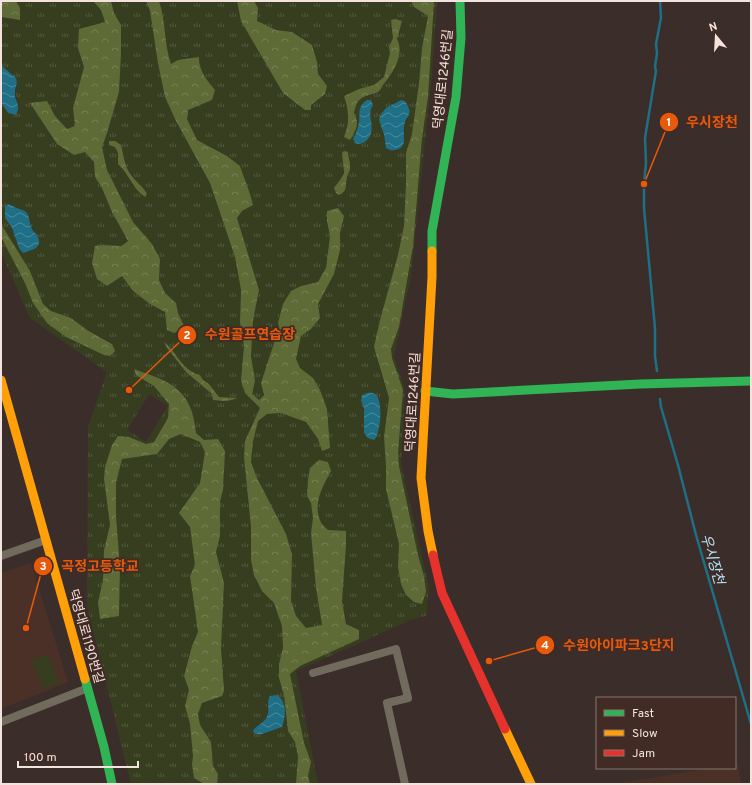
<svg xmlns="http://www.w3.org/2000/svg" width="752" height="785" font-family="Overpass,'Noto Sans KR',sans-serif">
<defs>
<pattern id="grass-tufts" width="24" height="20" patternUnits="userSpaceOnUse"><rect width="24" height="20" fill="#373e1f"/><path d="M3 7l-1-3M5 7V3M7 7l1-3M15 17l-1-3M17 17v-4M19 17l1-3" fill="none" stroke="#545a3f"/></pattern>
<pattern id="forest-crowns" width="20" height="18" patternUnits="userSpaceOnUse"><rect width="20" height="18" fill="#5e6b36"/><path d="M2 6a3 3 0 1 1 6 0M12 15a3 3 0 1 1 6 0" fill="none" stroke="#768053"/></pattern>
<pattern id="water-waves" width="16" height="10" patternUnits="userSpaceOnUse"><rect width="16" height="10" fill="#1f6f86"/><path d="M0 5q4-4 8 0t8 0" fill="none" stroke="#4b8a9c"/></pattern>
</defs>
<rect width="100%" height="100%" fill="#3b2e2a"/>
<g fill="#4b3027">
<polygon points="31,563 68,682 1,709 1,573"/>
<polygon points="738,763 741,784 614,784 710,768 735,768 735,764"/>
</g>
<g fill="url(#grass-tufts)" fill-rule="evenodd">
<path d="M16 1H93L101 10 105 22 93 25 78 48 84 67 73 108 75 126 67 129 55 116 47 101 30 103 57 144 85 151 94 162 95 177 102 188 112 212 128 241 122 246 103 245 108 286 122 276 133 291 150 304 165 312 185 328 178 313 176 303 165 293 159 280 160 259 152 244 133 222 107 170 102 146 107 133 119 92 121 25 114 13 111 1H146L150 11 165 97 176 121 210 183 235 257 241 290 240 322 244 346 241 380 253 403 260 408 245 441 244 457 251 527V560L262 591 274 603 282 626 283 648 279 664V678L284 695 288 731 295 742 298 756 296 784H217L218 774 213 766 211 742 200 725 198 714 202 703 222 696 221 648 224 583 216 552 220 536V502L223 489 224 472 204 440 196 433C195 419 190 408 185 396L140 379 154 386 170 404 168 418 154 441 146 444 129 437 119 436 112 445 105 467 104 479 110 525 104 550 103 580 98 602 100 619 119 616 120 568 116 516V483L122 459 157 454 169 439 181 434 200 442 205 452 200 483 179 513 190 527 195 565 190 576 198 632 192 646 184 675 189 690 185 706 190 724 193 756 192 764 199 782 204 784H131L87 606 88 427 107 372 30 318 1 252V237L25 283 33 303 66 337 104 355 111 356 112 343 87 330 71 318 51 311 43 304 30 271 1 224V102L8 113 15 115 19 105 15 93 17 85 13 74 1 65V17L13 20 20 8ZM121 145C124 164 129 174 143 187L132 186 127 172 118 164V153L115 147ZM9 204 28 216 31 227 38 237 33 250 23 253 9 224ZM164 343C179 353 181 370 200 375L203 380 209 384 219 397 236 398 213 400 212 394 186 372 167 348ZM149 394 168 406 146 442 127 430ZM283 702 285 719 282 727 262 734H255V728C267 719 268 718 267 703Z"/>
<path d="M159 1H237L241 21 283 93 305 110 315 102 318 74 317 62 292 32 276 30 257 21 258 8 254 1H411L414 7 428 16 422 47 419 83 412 134 406 153V183L404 226 398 255 380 320V371L389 398 384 437 386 466V489L399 544 398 567 426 591 424 576 418 555 399 466 398 454 401 422 391 349 399 327 413 246 422 138 428 97 434 1H437L432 72 411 276 394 356 405 390 401 464 429 588 426 616 413 619 296 671 318 784H310L308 776 311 762 304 743 290 674 300 666 326 653 359 630 347 624 342 601 346 545V531L328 530C325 527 321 524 320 520 313 502 323 486 331 471L307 496 311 503 313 518 311 533 316 588 322 625 306 628 296 616 291 601 292 554 286 534 257 478 251 462 253 441 258 421 267 414 281 413 306 422 318 439 322 450 330 448 328 431 313 378 300 368 296 359 301 336 311 329 320 318 318 304 340 250V233L344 216 327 221 330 236 326 268 318 282 301 286 281 334C263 352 273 382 259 401L252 394 255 381 251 356 253 320 259 290 237 218 242 211 253 205C250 191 244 179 240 166L227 156 197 140 187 119 188 110 212 100 215 90C207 81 198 70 199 57L171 64C164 44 166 22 159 1ZM391 20 402 21C400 29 395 36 399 43L391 75 378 93 362 97 356 104 354 113 344 137C350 123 349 111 344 96L359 89 374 85 384 77 390 53 389 47 393 38ZM371 100 373 105 370 108 372 130 353 139ZM409 116 404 126 405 139 399 149 390 151 386 148 382 128ZM348 152 350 165 347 185 335 188C344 175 343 170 343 155ZM361 401 379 429 364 433V408Z"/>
</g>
<g fill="url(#forest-crowns)">
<polygon points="1,1 16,1 20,8 20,20 1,17"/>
<polygon points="93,1 111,1 114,13 121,25 121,53 119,92 107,133 102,147 107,170 133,222 152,244 160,259 159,280 165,293 176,303 178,313 185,328 174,333 167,330 165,312 150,304 133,291 122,276 107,286 97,279 92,263 95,246 103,245 122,246 128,241 112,212 102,188 95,177 94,162 85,152 74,155 57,144 30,103 47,101 55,116 67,129 75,126 73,108 84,67 78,48 79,29 105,22 101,10"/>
<path d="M146 1H159C166 21 164 44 171 64L178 60 199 57C198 69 207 81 215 90L212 100 188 110 187 119 197 140 227 156 240 166C244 179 250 191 253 205L242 211 237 218 259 290 253 320 251 356 255 381 252 394 259 400 264 395 261 383 275 340 281 334 278 323 283 304 291 291 301 286 318 282 326 268 330 236 327 221V211L338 208 344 216 340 233V250L334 274 318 304 320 318 311 329 301 336 296 359 300 368 313 378 320 390 327 409 330 448 322 451 318 439 306 422 281 413 267 414 258 421 253 441 251 462 257 478 286 534 292 554 291 601 296 616 306 628 322 625 316 588 311 533 313 518 311 503 307 496 308 480 310 468 319 460 328 462 331 471C323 486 313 502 320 520 321 524 325 527 328 530L346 531V545L342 601 346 624 359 630V639L300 666 290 674 304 743 311 762 308 776 310 784H296L298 756 295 742 288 731 284 695 279 678V664L283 648 282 626 274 603 262 591 254 575 251 560V527L244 457 245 441 260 408 245 393 241 380 244 346 240 322 241 290 235 257 210 183 176 121 165 97 158 63 150 11Z"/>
<polygon points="237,1 254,1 258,8 257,21 276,30 292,32 312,45 317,62 318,74 327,86 325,94 311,105 311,110 305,110 283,93 241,21"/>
<polygon points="411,1 434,1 428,97 422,138 413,246 399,327 391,349 392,358 403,390 398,454 399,466 418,555 424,576 426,591 422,604 414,602 406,595 401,584 398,567 399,544 386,489 386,466 384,437 389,398 374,347 380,320 398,255 404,226 406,183 406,153 412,134 419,83 422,48 428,16 414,7"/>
<path d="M395 19 402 21 397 39C405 54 393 73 383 85 382 87 380 91 378 92 377 93 372 94 372 94 359 98 357 100 354 113 360 124 356 130 350 140L344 137C350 123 349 111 344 96L359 89 374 85 384 77 390 53 389 47 393 38 391 20Z"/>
<path d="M109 141H115L121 145C123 154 125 167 131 175 136 182 143 186 147 194L145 197C131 187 130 175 118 164V153L115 147 109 145Z"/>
<path d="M344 151 348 152C348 156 350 161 350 165 351 170 348 173 347 178 345 186 348 191 339 195L336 193 334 188 340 180 344 173 342 153Z"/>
<polygon points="1,224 30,271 43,304 51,311 71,318 87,330 112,344 115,351 110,356 104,355 66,337 47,323 33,303 25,283 1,237"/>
<path d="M164 342C178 353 181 370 200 375L203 380 209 384 219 397 237 398C228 402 222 401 213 400L212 394 186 372 167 348Z"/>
<path d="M134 369C171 382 192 389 196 433L204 440 218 439 225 451 223 489 220 502V536L216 552 224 583 221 648 224 691 222 696 202 703 198 714 200 725 211 742 213 766 218 774 217 784H204L194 778 192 764 193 756 190 724 185 706 189 690 184 676 192 646 198 632 190 576 195 565 190 527 179 513 200 483 205 452 200 442 181 434 169 439 157 454 122 459 116 483V516L120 568 119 616 100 619 98 602 103 580 104 550 110 525 104 479 105 467 112 445 118 436 129 437 146 444 154 442 168 418 169 404 154 386 136 375Z"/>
</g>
<polygon fill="#373e1f" points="48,654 59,683 43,689 32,660"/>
<g fill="url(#water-waves)">
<path d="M1 65 16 78C18 85 15 86 15 92 14 102 22 103 16 115L8 113 1 102Z"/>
<path d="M367 100H371L373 105C365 116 379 129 366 141 362 144 359 145 355 143L353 139C355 135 357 131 358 127 362 115 355 108 367 100Z"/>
<path d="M401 100 405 101C415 117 406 113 404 127 403 136 408 148 395 150 391 151 390 150 386 148L384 135 379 120 381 114 386 108Z"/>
<path d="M9 204C12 206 25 211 26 212 30 216 29 223 31 227 32 230 35 233 37 235 44 248 32 250 23 253L19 248 12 228 5 218V206Z"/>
<path d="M367 393C370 393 373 392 376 395 383 401 381 434 374 440L368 438 364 433V408L361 401 362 395Z"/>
<path d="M277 695C287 701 286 717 282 727L262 734H255L253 731C256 725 265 723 267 716 270 710 266 703 270 696Z"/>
</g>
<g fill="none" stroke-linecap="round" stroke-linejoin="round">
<g stroke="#1f6f86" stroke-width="2.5">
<polyline points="657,371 655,356 655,328 644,208 644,184 646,163 645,138 656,71 655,67 657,53 656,44 661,18 660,1"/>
<polyline points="660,399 661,407 678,465 696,535 751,724"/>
</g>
<g stroke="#716b5d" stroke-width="8">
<polyline points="1,556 46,540"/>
<polyline points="313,673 396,649 408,698 387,703 405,784"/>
<polyline points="1,722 88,688"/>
</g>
<g stroke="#30b455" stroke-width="9">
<polyline points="432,251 432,231 456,97 461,38 460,1"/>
<polyline points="425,391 453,394 640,384 751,381"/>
<polyline points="85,679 104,747 112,784"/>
</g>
<g stroke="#ff9f0a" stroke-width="9">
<polyline points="432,251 432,277 421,478 428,531 433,555"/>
<polyline points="1,380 85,679"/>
<polyline points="505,729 531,784"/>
</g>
<polyline stroke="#e5322d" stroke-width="9" points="433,555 442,593 505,729"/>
</g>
<g text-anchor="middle" stroke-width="3.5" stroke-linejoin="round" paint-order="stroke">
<g font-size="13" fill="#f2e3de" stroke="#412b24">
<text transform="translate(442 79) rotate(-84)" y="5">덕영대로1246번길</text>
<text transform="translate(412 402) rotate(-87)" y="5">덕영대로1246번길</text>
<text transform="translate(87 636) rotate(74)" y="5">덕영대로1190번길</text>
</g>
<g font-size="14" font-style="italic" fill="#a8e7ff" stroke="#412b24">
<text transform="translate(713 559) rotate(74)" y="5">우시장천</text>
</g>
</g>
<path fill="none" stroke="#e8590c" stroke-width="1.5" d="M644 184L669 122M129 390L187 335M26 628L43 566M489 661L545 645"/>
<g fill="#e8590c" stroke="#412b24" stroke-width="1.5">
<circle cx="644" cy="184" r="4"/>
<circle cx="129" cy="390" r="4"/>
<circle cx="26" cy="628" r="4"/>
<circle cx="489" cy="661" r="4"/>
<circle cx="669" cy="122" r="10"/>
<circle cx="187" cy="335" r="10"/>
<circle cx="43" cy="566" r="10"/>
<circle cx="545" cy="645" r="10"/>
</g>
<g font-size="12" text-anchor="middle" font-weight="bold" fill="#fff">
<text x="669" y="126">1</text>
<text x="187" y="339">2</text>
<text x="43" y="570">3</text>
<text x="545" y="649">4</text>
</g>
<g font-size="14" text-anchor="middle" font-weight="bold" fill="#e8590c" stroke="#412b24" stroke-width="3.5" stroke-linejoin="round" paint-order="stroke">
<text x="712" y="127">우시장천</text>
<text x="250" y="339">수원골프연습장</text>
<text x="100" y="571">곡정고등학교</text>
<text x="619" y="650">수원아이파크3단지</text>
</g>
<rect width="752" height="785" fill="none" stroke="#f2e3de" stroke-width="4"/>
<rect x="596" y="697" width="140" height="72" fill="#412b24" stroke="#88756e"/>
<rect x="604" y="710" width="20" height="6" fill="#30b455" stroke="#88756e"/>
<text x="632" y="717" font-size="12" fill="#f2e3de">Fast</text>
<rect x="604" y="730" width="20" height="6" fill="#ff9f0a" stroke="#88756e"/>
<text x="632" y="737" font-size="12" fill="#f2e3de">Slow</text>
<rect x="604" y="750" width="20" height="6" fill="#e5322d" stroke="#88756e"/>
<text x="632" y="757" font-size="12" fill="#f2e3de">Jam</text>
<g transform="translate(716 36) rotate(342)" stroke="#412b24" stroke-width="3" paint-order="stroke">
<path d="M0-3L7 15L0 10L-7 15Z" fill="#f2e3de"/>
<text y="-6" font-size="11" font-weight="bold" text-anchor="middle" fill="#f2e3de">N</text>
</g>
<path d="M18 761v6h120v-6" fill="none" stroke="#f2e3de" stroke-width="2"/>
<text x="24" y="761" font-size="12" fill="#f2e3de" stroke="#412b24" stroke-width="3" paint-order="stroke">100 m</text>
</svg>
